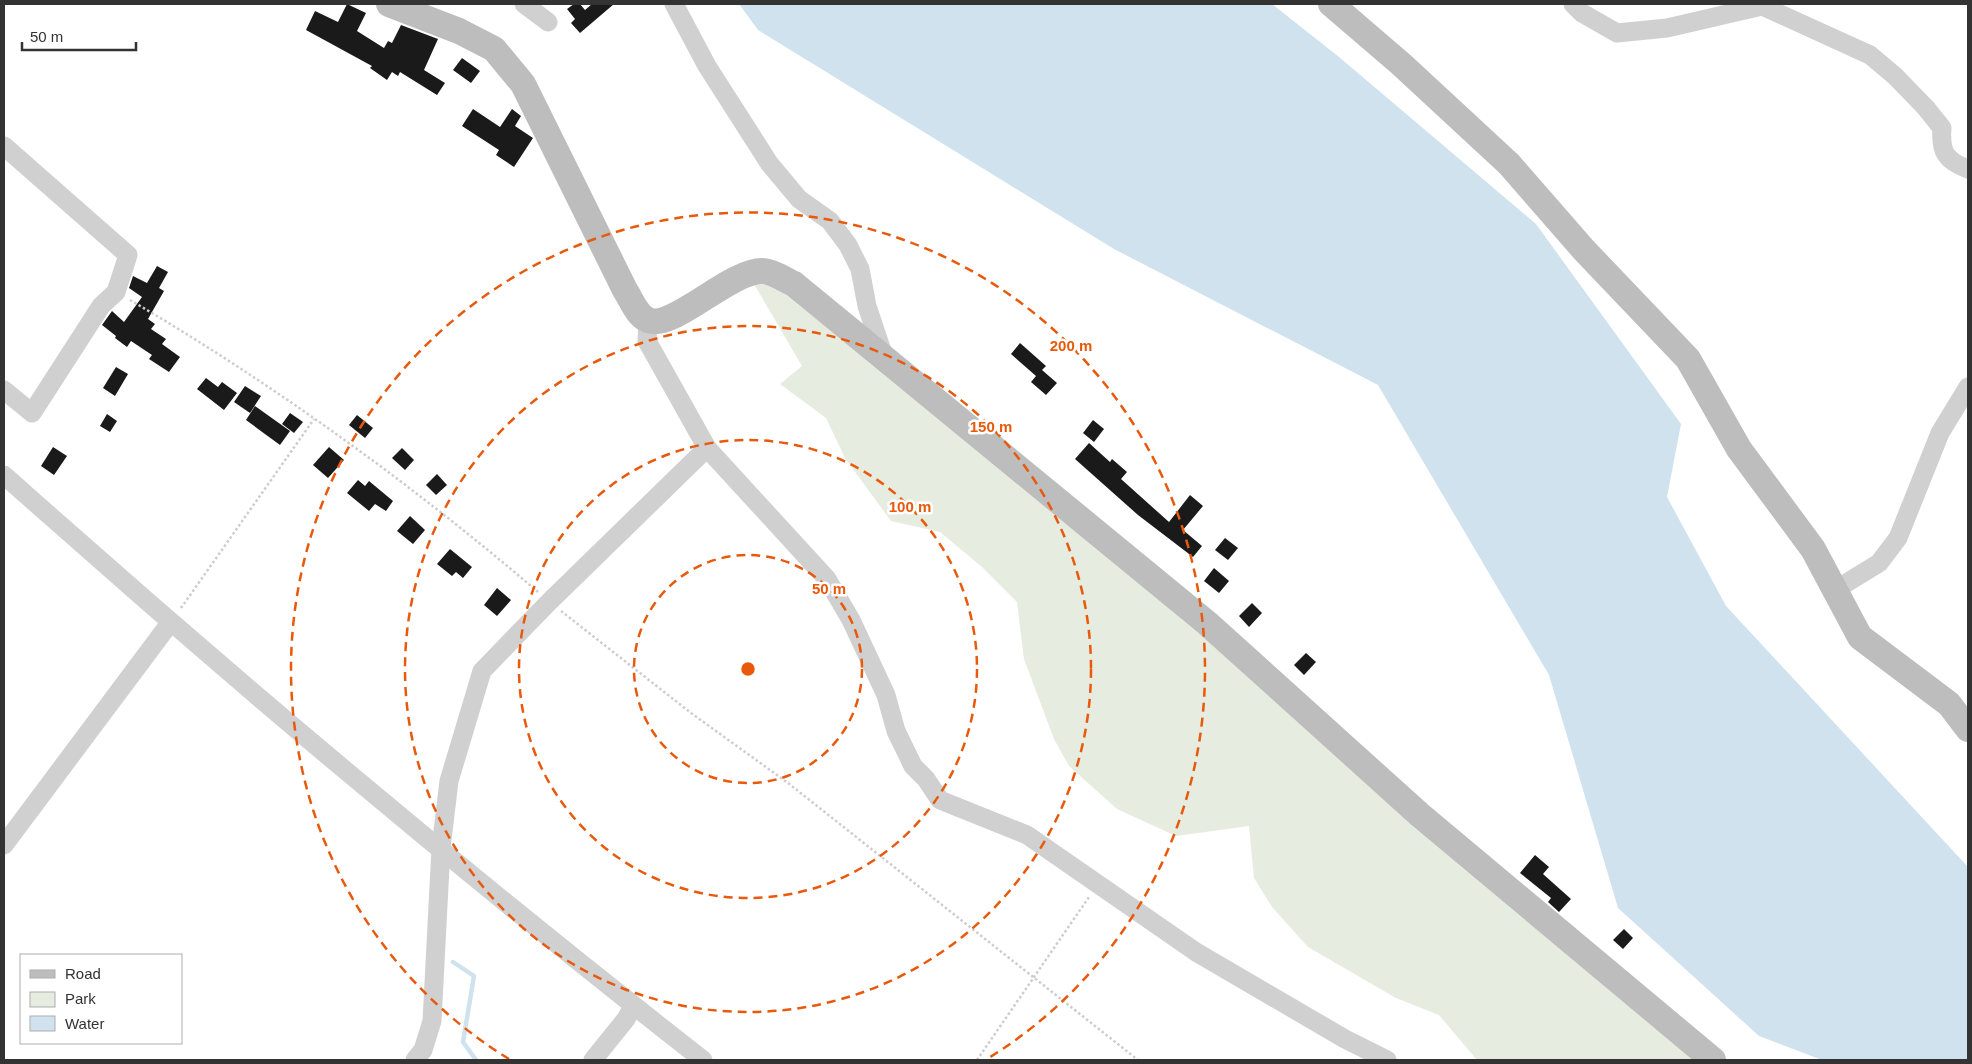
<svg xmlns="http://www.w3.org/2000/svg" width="1972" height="1064" font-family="Helvetica,sans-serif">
<rect width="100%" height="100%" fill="#fff"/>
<polygon fill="#e6ecdf" points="754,284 778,285 897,374 1699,1060 1477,1060 1439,1015 1396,998 1308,947 1272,907 1254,878 1249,826 1176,836 1117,809 1069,766 1054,739 1024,659 1017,602 982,567 940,532 891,521 845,458 826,418 780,384 802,366"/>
<polygon fill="#cfe2ee" points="739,4 1272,4 1339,57 1536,224 1681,424 1667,497 1726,606 1968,867 1968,1060 1822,1060 1759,1036 1618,908 1549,675 1378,385 1114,249 758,30"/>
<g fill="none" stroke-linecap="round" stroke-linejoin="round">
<polyline stroke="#cfe2ee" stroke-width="4.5" points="453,962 474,976 463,1042 476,1060"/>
</g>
<g fill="#1a1a1a">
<polygon points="347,4 366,13 357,31 384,48 388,41 392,43 401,25 438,39 424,70 445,83 437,95 400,72 398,76 392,72 387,80 370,68 372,66 306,30 315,11 338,22"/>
<polygon points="574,4 580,4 585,10 592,4 614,4 580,33 571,23 575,19 567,9"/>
<polygon points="462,58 480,71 471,83 453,70"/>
<polygon points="473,109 500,127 512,109 521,116 515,126 533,138 514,167 496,155 499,150 462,126"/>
<polygon points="157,266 168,272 159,288 164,291 148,319 155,324 151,329 166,339 162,344 180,357 169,372 149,359 152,355 131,341 127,347 115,338 116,336 102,325 112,311 124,322 142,297 129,288 133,276 147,283"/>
<polygon points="1020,343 1046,366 1042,370 1057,383 1046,395 1031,382 1041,370 1036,376 1011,354"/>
<polygon points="116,367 128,374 115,396 103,388"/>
<polygon points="206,378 218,387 222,382 237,393 224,410 197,389"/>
<polygon points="245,386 261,396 250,413 234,402"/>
<polygon points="255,406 290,431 280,445 246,420"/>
<polygon points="290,413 303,422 294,433 282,424"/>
<polygon points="107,414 117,421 110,432 100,426"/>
<polygon points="357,415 373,428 365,438 349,425"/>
<polygon points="1093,420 1104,429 1094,442 1083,433"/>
<polygon points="1089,443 1110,462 1112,459 1127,472 1121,479 1169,522 1190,495 1203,506 1183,530 1202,546 1193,557 1138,515 1075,459"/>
<polygon points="53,447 67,456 54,475 41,466"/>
<polygon points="329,447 344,460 328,478 313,465"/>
<polygon points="402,448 414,460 405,470 392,458"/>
<polygon points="437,474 447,485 436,495 426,485"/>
<polygon points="358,480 365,486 369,481 393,501 386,511 375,504 369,511 347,493"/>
<polygon points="410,516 425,530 413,544 397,531"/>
<polygon points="1225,538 1238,548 1228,560 1215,550"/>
<polygon points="450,549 472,567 463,578 456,572 452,576 437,564"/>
<polygon points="1214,568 1229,581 1219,593 1204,581"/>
<polygon points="497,588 511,600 497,616 484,605"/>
<polygon points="1252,603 1262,613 1249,627 1239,616"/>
<polygon points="1306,653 1316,662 1304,675 1294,665"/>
<polygon points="1535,855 1549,867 1543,874 1571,899 1559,912 1548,902 1551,898 1520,873"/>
<polygon points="1624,929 1633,938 1623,949 1613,940"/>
</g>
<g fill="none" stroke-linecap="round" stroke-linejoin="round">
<g stroke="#cdcdcd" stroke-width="2.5" stroke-dasharray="2.5 2.5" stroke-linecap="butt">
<path d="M130 300C272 383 413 485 538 592"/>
<polyline points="181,608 314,419"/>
<polyline points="561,611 691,713 788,783 1138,1060"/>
<polyline points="977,1060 1089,897"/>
</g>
<g stroke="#d0d0d0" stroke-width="19">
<polyline points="524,4 548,22"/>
<polyline points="674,4 707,66 769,163 799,199 830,221 848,245 860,269 867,306 884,357"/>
<polyline points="1573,4 1582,13 1617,33 1667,28 1762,6"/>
<path d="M1758 4 1870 55 1895 76 1926 108 1942 128C1940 152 1946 161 1968 169"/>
<polyline points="4,146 128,255 116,292 101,306 32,413 4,390"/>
<polyline points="707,448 827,579 851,620 886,695 896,731 913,766 926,779 940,800 1027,835 1196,952 1345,1039 1387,1060"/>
<path d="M4 475C230 677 464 873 703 1060"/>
<polyline points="1835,590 1879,563 1898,538 1940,433 1968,387"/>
<polyline points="4,845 170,623"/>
<polyline points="415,1060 423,1050 432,1021 441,848 449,781 482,671 549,602 707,448 647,341 648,321"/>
<polyline points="593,1060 626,1019 633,1006"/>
</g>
<g stroke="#bdbdbd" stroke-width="26">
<path d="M389 4 459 31 494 49 523 84 625 290C631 299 637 316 648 320 672 331 729 271 762 271 772 271 785 280 794 284L1207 623 1420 815 1713 1060"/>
<polyline points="1331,4 1401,64 1509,164 1584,250 1688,359 1739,449 1813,549 1860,637 1949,704 1968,729"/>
</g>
</g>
<g fill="none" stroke="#e8590c" stroke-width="2.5" stroke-dasharray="9 6">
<circle cx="748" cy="669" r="114"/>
<circle cx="748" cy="669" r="229"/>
<circle cx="748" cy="669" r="343"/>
<path d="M509 1059A457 457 0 1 1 987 1059"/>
</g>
<circle cx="748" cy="669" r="8" fill="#e8590c" stroke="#fff" stroke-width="2.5"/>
<g font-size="15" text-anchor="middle" font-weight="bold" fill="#e8590c" stroke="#fff" stroke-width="5" stroke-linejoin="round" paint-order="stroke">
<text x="1071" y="351">200 m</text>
<text x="991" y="432">150 m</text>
<text x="910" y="512">100 m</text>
<text x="829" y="594">50 m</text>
</g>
<rect width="1972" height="1064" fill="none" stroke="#333333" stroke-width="10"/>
<rect x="20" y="954" width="162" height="90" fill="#ffffff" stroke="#adadad"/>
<rect x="30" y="970" width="25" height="8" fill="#bdbdbd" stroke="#adadad"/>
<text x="65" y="979" font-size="15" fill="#333333">Road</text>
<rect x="30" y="992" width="25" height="15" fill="#e6ecdf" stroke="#adadad"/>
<text x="65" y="1004" font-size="15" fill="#333333">Park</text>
<rect x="30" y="1016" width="25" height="15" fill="#cfe2ee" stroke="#adadad"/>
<text x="65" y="1029" font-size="15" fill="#333333">Water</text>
<path d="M22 42v8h114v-8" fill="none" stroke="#333333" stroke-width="2.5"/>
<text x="30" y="42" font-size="15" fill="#333333" stroke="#ffffff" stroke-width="4" paint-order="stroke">50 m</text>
</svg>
